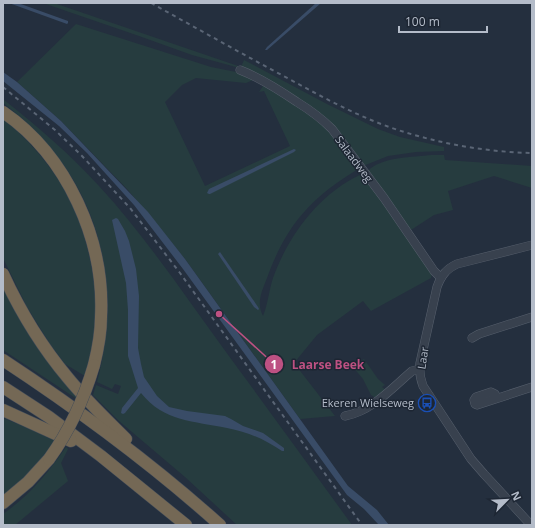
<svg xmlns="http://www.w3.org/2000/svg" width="535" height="528" font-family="'Open Sans',sans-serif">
<rect width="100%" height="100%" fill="#242f3e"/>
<g fill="#263c3f">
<polygon points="43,3 54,3 241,67 244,60 327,104 378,129 400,137 444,147 444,151 416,152 388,156 363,166 331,125 247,70 192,55 139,36"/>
<path d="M76 24 211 67 241 73 253 80 246 83 196 78 182 85 165 102 205 186 290 146 264 91 259 92 263 86H268L325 124 357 168 355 171C309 199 285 228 267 278 262 291 256 303 263 316 268 304 269 290 273 278 288 236 319 194 360 175L363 176 390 211 432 273 431 278 371 311 363 301 317 335 294 363 335 416 300 419 185 259 128 190 61 121 17 82Z"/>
<path d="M3 99C37 126 70 154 99 186 146 237 185 296 226 352 268 409 310 467 352 525H237L185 477 119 421 93 395 96 385 118 394 121 386 115 384 112 389 97 382C126 274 94 171 3 103Z"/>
<path d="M3 118C55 163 82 207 93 275 96 296 98 320 94 341 92 353 88 365 85 376L65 364 50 344 27 307 3 258Z"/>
<path d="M432 155H444L445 160 532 166V188L494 176 448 191 453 210 434 215 411 230 396 211 368 171C380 157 414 157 432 155Z"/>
<polygon points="3,286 78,396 77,399 3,350"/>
<polygon points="364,359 378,379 385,385 382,387 387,391 376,398 371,395 363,379 353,367 354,365"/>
<polygon points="3,418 36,431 55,441 30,475 3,498"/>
<path d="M66 447 68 449 61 463 68 481 15 525H3V514C29 496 48 473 66 447Z"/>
</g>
<g fill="#394c67">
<polygon points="9,3 18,3 68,21 68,23 67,24"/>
<polygon points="316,3 321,3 267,50 265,50 267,47"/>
<polygon points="3,72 17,82 61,121 148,212 185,259 348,486 377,510 389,525 379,525 364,509 347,495 183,269 134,205 87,153 59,126 3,81"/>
<polygon points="294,149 296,150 294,152 210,194 209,194 207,193 209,189"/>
<path d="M116 218 118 219 125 231 129 241 136 269 139 296 138 348 141 364 144 377 157 396 169 407 187 411 225 416 231 419 243 426 263 433 284 448V451H282C264 439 248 432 227 428 194 421 164 422 141 393L125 413 123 414 121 413 122 408 138 388 128 356V310L126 283 112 220Z"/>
<polygon points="220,252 258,307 259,309 258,310 254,307 218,254"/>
</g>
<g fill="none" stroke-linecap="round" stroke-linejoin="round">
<defs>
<g id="minor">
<path d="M240 70C261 78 278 89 297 102 310 110 321 118 332 129L384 198 434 271 441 278"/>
<polyline points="472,338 479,334 532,317"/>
<polyline points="497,398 495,394 491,392 476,397 474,400 475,404 477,405 532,387"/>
<path d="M345 416C372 411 392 388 412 371L420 369"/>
<path d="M531 525 484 474 471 459 423 386C420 378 419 371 420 363L437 287C441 276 446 269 457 264L532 245"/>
</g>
<g id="highway">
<path d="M3 112C67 156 105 240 101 317 101 333 98 349 94 365"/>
<path d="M3 274C20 311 42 347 68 378 86 400 106 419 126 439"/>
<path d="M3 360C79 410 152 464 220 525"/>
<polyline points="3,387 49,417 101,456 186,525"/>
<polyline points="3,410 71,441"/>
<polyline points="3,503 28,482 49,459"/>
</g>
</defs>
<use href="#minor" stroke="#565f6c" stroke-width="9"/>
<use href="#highway" stroke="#434c59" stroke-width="13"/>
<use href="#minor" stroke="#38414e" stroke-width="8"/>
<use href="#highway" stroke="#746855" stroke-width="12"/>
<g stroke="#5a6575" stroke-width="2" stroke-dasharray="4 4" stroke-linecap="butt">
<path d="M151 3C198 29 244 55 291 80 326 99 361 118 398 130 441 144 487 152 532 153"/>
<polyline points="3,87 55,130 82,156 130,208 180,273 362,525"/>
</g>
<defs>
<path id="highway-bridge" d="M49 459C70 430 84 399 94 365"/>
</defs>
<use href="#highway-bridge" stroke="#434c59" stroke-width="13" stroke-linecap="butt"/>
<use href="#highway-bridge" stroke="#746855" stroke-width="12"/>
</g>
<defs>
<symbol id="bus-ring" viewBox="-11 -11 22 22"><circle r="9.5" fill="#1d2633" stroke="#1a4fb4" stroke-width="1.5"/><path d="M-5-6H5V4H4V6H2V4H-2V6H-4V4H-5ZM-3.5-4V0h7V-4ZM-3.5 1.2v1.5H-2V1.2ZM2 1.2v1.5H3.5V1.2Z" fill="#1a4fb4"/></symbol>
</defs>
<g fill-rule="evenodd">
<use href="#bus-ring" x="417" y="393" width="20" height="20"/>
</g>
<g text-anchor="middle" stroke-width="3" stroke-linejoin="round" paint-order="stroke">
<g font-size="11" fill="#b4bcc9" stroke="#1d2633">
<text transform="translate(354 159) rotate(53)" y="4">Salaadweg</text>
<text transform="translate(423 358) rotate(-81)" y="4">Laar</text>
</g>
<g font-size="11" fill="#b4bcc9" stroke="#1d2633" text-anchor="end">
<text x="414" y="407">Ekeren Wielseweg</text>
</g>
</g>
<path fill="none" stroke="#bd5182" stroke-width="1.5" d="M219 314L274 364"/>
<g fill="#bd5182" stroke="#1d2633" stroke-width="1.5">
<circle cx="219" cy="314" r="4"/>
<circle cx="274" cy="364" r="10"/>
</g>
<g font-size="12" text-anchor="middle" font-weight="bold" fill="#fff">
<text x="274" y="369">1</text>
</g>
<g font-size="12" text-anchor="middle" font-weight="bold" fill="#bd5182" stroke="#1d2633" stroke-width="3" stroke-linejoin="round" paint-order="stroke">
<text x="328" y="369">Laarse Beek</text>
</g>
<rect width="535" height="528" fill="none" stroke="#b4bcc9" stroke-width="8"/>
<g transform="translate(507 500) rotate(66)" stroke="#1d2633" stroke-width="3" paint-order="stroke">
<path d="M0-3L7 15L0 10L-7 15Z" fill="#b4bcc9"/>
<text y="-6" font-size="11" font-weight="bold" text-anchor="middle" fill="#b4bcc9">N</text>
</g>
<path d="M399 26v6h88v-6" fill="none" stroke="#b4bcc9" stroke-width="2"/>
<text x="405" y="26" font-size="12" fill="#b4bcc9" stroke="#1d2633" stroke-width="3" paint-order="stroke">100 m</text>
</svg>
